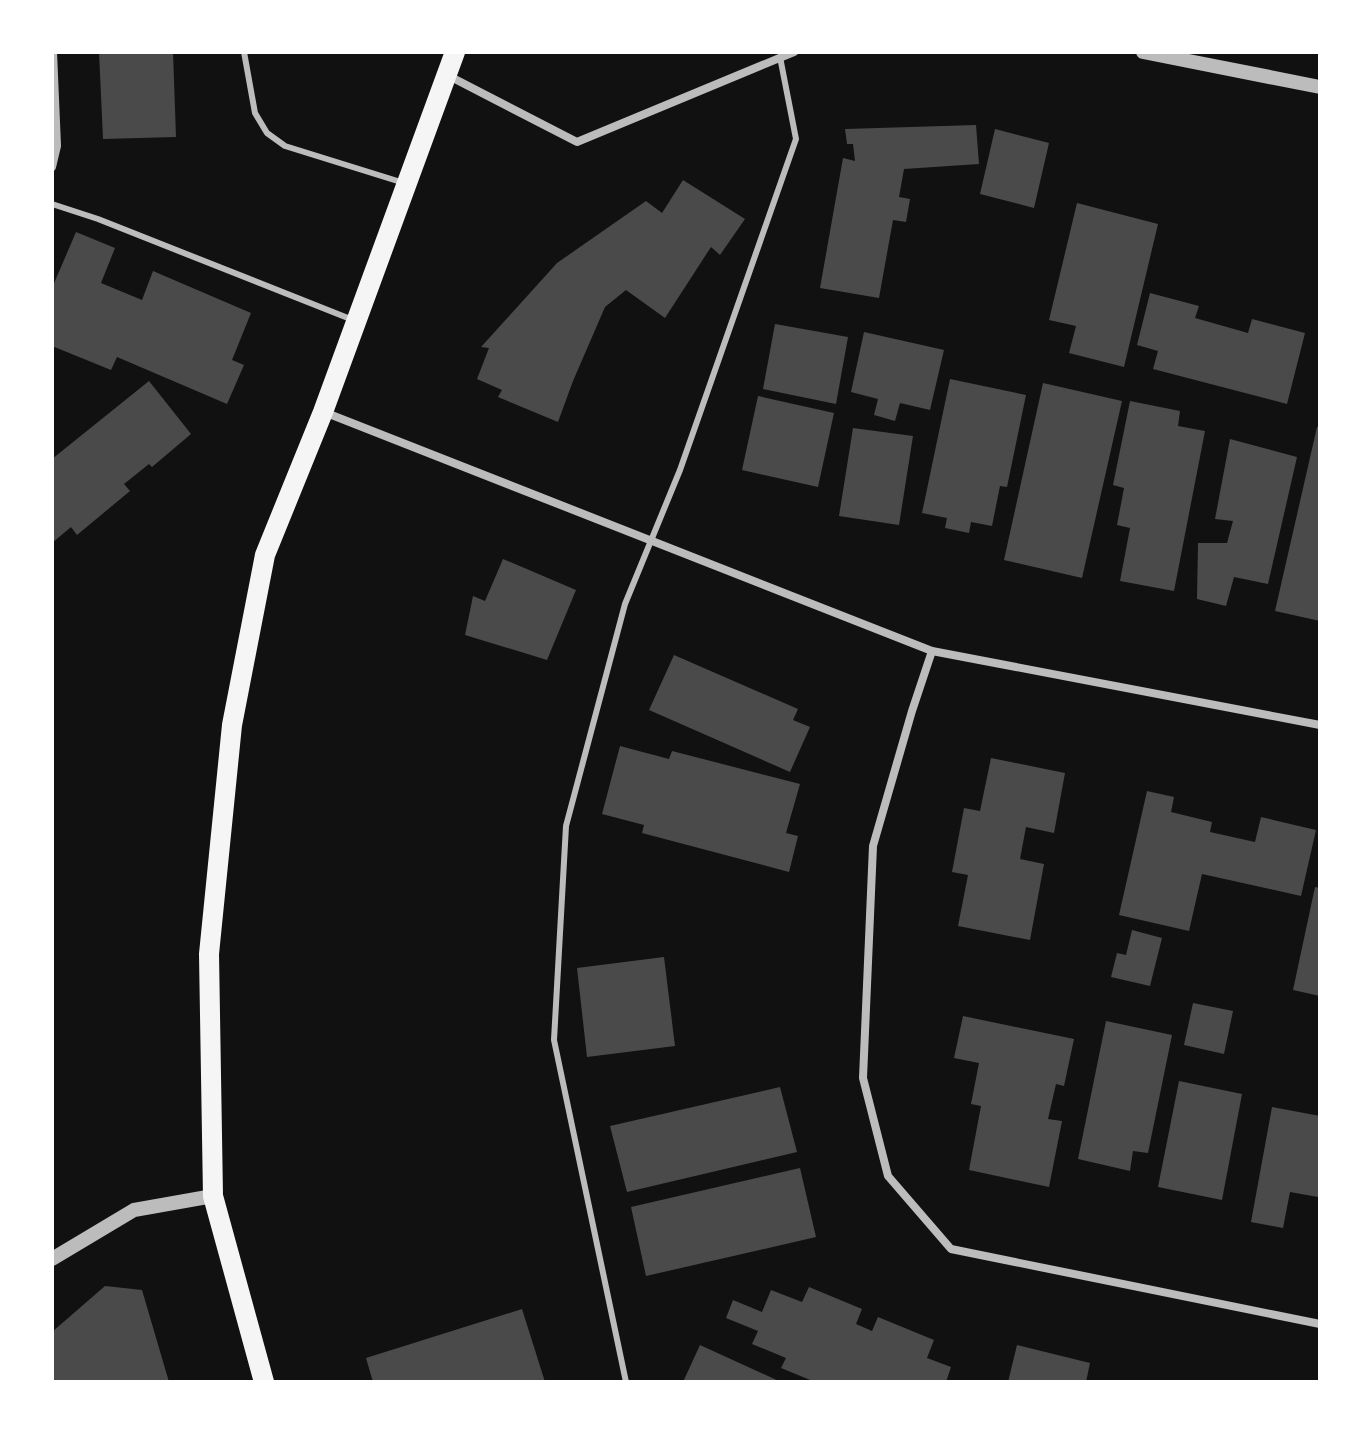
<svg xmlns="http://www.w3.org/2000/svg" width="1372" height="1434" font-family="'PT Sans Narrow',sans-serif">
<rect width="100%" height="100%" fill="#111"/>
<g fill="#4a4a4a">
<polygon points="99,52 173,52 176,137 103,139"/>
<polygon points="976,125 979,164 904,169 899,197 910,199 906,222 893,220 879,298 820,288 843,158 855,161 853,144 847,144 845,129"/>
<polygon points="995,129 1049,143 1034,208 980,194"/>
<polygon points="683,180 745,219 720,255 711,247 665,318 626,290 605,307 573,381 558,422 498,397 502,390 477,379 489,348 481,347 557,263 646,201 662,213"/>
<polygon points="1077,203 1158,224 1124,367 1069,353 1076,326 1049,320"/>
<polygon points="76,232 115,248 101,283 142,300 153,271 251,313 232,360 244,365 227,404 117,357 111,370 52,346 52,288"/>
<polygon points="1150,293 1199,306 1195,318 1248,333 1252,319 1305,333 1287,404 1153,369 1158,351 1137,345"/>
<polygon points="775,324 848,337 836,404 763,389"/>
<polygon points="864,332 944,350 930,410 900,403 895,421 874,415 878,399 851,392"/>
<polygon points="950,379 1026,395 1007,487 1000,486 992,526 971,522 969,533 945,528 947,518 922,513"/>
<polygon points="149,381 191,434 152,467 149,464 124,484 130,491 77,535 71,527 52,543 52,459"/>
<polygon points="1043,383 1122,401 1082,578 1004,560"/>
<polygon points="758,396 834,413 818,487 742,470"/>
<polygon points="1130,401 1180,411 1178,426 1205,431 1174,591 1120,581 1130,528 1117,525 1124,488 1113,485"/>
<polygon points="1317,427 1320,427 1320,621 1275,611"/>
<polygon points="853,428 913,436 899,525 839,516"/>
<polygon points="1230,439 1297,457 1268,584 1234,577 1226,606 1197,599 1198,543 1227,543 1233,521 1215,519"/>
<polygon points="503,559 576,590 547,660 465,635 473,596 485,601"/>
<polygon points="674,655 798,709 793,720 810,727 790,772 649,710"/>
<polygon points="620,746 669,759 672,751 800,784 786,833 798,836 789,872 642,833 644,825 602,814"/>
<polygon points="991,758 1065,773 1054,833 1026,827 1020,859 1044,864 1030,940 958,926 968,875 952,872 964,808 980,811"/>
<polygon points="1147,791 1174,797 1171,812 1212,822 1210,832 1255,842 1261,817 1316,830 1301,896 1202,874 1189,931 1119,915"/>
<polygon points="1315,887 1320,888 1320,996 1293,990"/>
<polygon points="1132,930 1162,938 1150,986 1111,977 1117,953 1126,955"/>
<polygon points="664,957 675,1046 587,1057 577,968"/>
<polygon points="1193,1003 1233,1011 1224,1054 1184,1045"/>
<polygon points="963,1016 1074,1039 1064,1086 1056,1084 1048,1119 1062,1121 1049,1187 969,1170 981,1106 971,1104 979,1063 954,1058"/>
<polygon points="1106,1021 1172,1035 1148,1153 1133,1151 1130,1171 1078,1159"/>
<polygon points="1179,1081 1242,1094 1222,1200 1158,1187"/>
<polygon points="780,1087 797,1152 627,1192 610,1126"/>
<polygon points="1272,1107 1320,1116 1318,1197 1290,1192 1283,1228 1251,1222"/>
<polygon points="800,1168 816,1237 646,1276 631,1207"/>
<polygon points="105,1286 142,1290 169,1382 52,1382 52,1332"/>
<polygon points="809,1287 862,1309 856,1324 872,1331 878,1317 934,1340 927,1358 951,1367 946,1382 815,1382 781,1368 786,1358 752,1344 758,1331 726,1318 733,1300 762,1312 771,1290 802,1302"/>
<polygon points="522,1309 545,1382 373,1382 366,1358"/>
<polygon points="700,1345 781,1382 683,1382"/>
<polygon points="1017,1345 1090,1363 1086,1382 1008,1382"/>
</g>
<g fill="none" stroke-linecap="round" stroke-linejoin="round">
<g stroke="#bcbcbc" stroke-width="6">
<polyline points="244,52 255,113 267,133 285,146 404,183"/>
<polyline points="52,204 98,219 353,320"/>
<polyline points="626,1382 554,1040 566,826 625,604 680,470 796,139 780,57"/>
</g>
<g stroke="#bcbcbc" stroke-width="8">
<polyline points="449,76 577,142 794,52"/>
<polyline points="52,167 57,146 53,52"/>
<polyline points="324,412 932,651 1320,725"/>
<polyline points="932,651 912,711 873,846 863,1078 888,1176 951,1249 1320,1324"/>
</g>
<g stroke="#bcbcbc" stroke-width="14">
<polyline points="1143,52 1320,87"/>
<polyline points="52,1259 134,1210 213,1196"/>
</g>
<polyline stroke="#f5f5f5" stroke-width="20" points="264,1382 213,1196 209,954 232,725 265,555 323,412 455,52"/>
</g>
<rect width="1372" height="1434" fill="none" stroke="#ffffff" stroke-width="108"/>
</svg>
